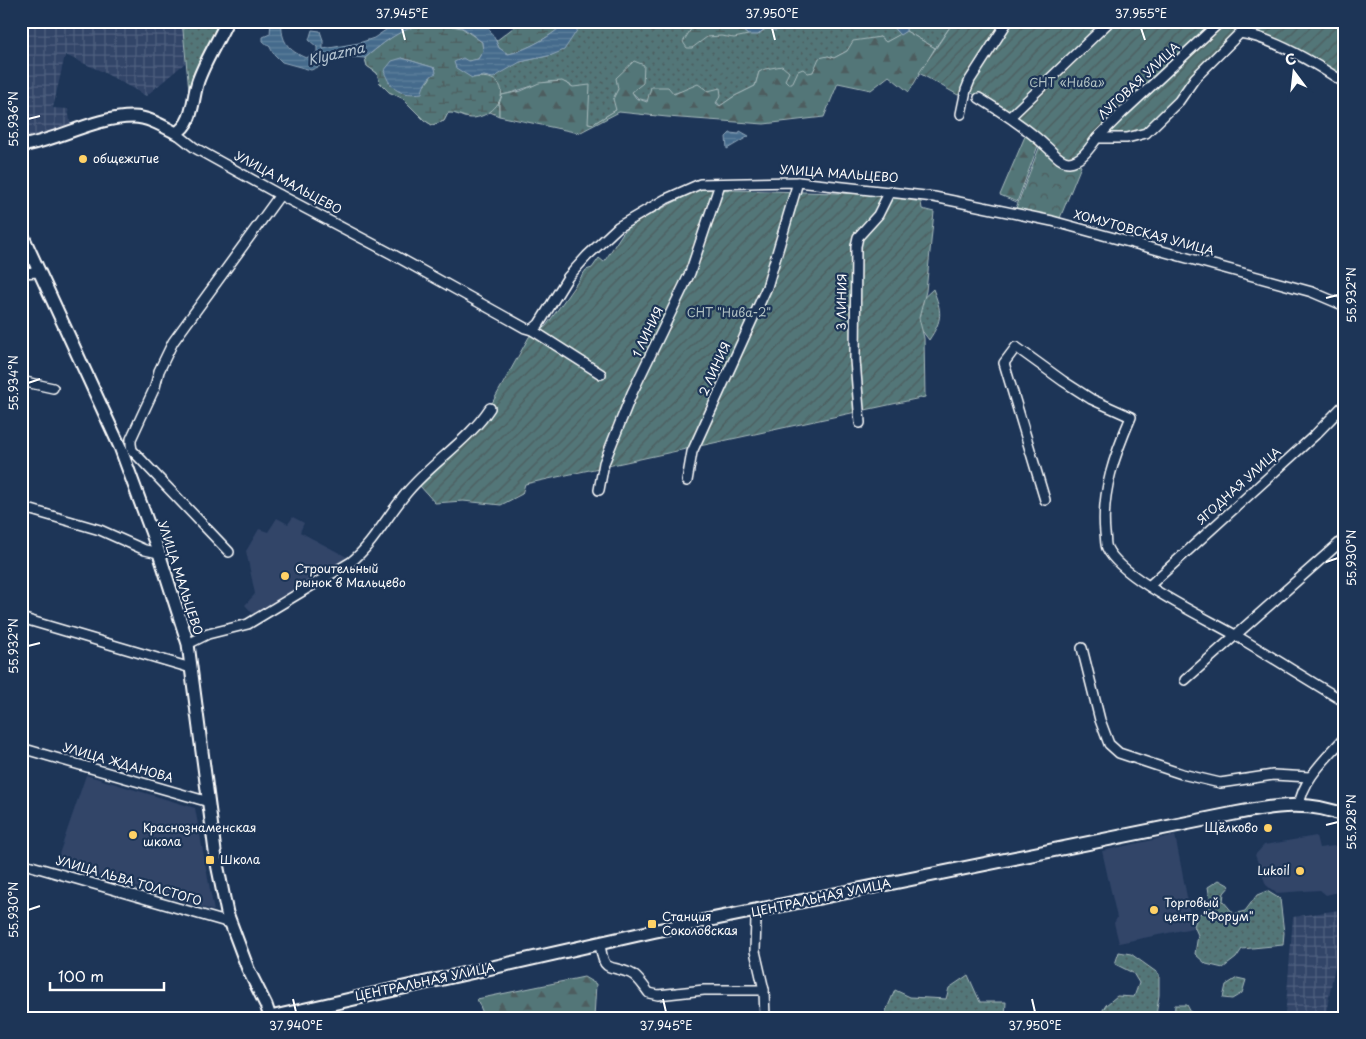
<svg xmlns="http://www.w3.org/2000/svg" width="1366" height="1039" font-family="'Playpen Sans',sans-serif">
<defs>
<pattern id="industrial-grid" width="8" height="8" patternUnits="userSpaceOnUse" patternTransform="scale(1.25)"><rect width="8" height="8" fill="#304468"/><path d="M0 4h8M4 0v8" fill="none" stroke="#4f607f"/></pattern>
<pattern id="grass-dots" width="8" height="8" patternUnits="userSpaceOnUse" patternTransform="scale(1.25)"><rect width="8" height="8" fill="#527678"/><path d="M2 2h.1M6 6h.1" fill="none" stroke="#4e5d5e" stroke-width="1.8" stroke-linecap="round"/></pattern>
<pattern id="forest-firs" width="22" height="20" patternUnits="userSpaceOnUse" patternTransform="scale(1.25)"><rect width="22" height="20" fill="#527678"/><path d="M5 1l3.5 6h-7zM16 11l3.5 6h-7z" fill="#4e5d5e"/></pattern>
<pattern id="wetland-marsh" width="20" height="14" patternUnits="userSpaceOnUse" patternTransform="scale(1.25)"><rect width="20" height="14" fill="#527678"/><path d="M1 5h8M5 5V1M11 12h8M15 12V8" fill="none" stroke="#4e5d5e"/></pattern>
<pattern id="park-crowns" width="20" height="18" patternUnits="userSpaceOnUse" patternTransform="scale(1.25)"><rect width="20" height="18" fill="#527678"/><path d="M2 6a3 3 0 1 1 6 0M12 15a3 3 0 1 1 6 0" fill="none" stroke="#4e5d5e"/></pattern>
<pattern id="garden-furrows" width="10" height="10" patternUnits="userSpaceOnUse" patternTransform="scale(1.25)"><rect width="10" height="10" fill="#527678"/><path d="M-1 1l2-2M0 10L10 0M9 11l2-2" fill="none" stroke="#4e5d5e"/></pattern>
<pattern id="water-rules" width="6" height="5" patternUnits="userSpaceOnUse" patternTransform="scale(1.25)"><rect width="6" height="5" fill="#446b8c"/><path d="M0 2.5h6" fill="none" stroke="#60819d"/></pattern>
</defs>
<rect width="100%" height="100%" fill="#1d3557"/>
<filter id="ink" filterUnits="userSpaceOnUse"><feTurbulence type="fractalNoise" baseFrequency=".02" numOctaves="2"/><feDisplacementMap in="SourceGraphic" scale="10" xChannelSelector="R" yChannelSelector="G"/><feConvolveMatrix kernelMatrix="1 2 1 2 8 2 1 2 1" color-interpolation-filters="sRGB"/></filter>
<g filter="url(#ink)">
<g fill="#304468">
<polygon points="293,517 304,523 300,532 347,557 256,617 245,605 255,594 246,551 259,529 268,532 277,518 288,524"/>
<polygon points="86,775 195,808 214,911 56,863"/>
<polygon points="1175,835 1193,928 1119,943 1114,923 1117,918 1102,851"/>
<polygon points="1316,836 1319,848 1341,845 1345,858 1345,888 1338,892 1326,895 1320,890 1276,893 1266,885 1255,855 1264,845"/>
</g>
<g fill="url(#industrial-grid)">
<polygon points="21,21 182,21 185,63 146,96 101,71 65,55 53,108 68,109 71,126 46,136 21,139"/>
<polygon points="1339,910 1342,929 1325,1018 1285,1018 1293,917"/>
</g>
<g fill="url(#grass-dots)" stroke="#a8babc">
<polygon points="182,21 221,21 192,77 189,90"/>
<path d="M579 21H742L758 35C772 21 779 32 792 21H887L900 35 886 42 880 37 867 40 834 58 828 56 817 66 813 72 789 84 785 80 759 72 755 86 733 97 720 106 708 91C700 91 691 89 683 91 666 94 645 110 632 92L618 89 616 110 593 124 588 123 573 87C570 85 566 82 562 82 548 78 518 92 502 95L499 104V116L490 112C481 115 474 119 464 117 458 115 455 112 448 113L444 121 432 125 424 120 402 98 389 92 380 83 377 73 367 66 365 58 520 62 552 55 578 29Z"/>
<polygon points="906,21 954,21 935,48 906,31"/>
<path d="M933 289C942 312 943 319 929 340L917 324 920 301Z"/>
<polygon points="1219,880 1230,886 1224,893 1223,901 1234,914 1245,911 1257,895 1267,891 1280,899 1284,933 1283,945 1242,949 1236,958 1223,968 1206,964 1195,954 1198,935 1194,926 1198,915 1208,909 1210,899 1208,887"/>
<polygon points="1119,952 1131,954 1159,974 1159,995 1156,1016 1157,1018 1098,1018 1106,1005 1117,996 1134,997 1139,983 1133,973 1115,964"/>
<polygon points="968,975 980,1002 1006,1002 1005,1018 886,1018 886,1011 895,990 910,997 946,999 949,988"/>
<polygon points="1237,978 1246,980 1242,993 1232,999 1223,998 1226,985"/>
<polygon points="1175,1005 1187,1005 1194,1018 1174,1018"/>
</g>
<g fill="url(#forest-firs)" stroke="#a8babc">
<polygon points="906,31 935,48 909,92 889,76 871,90 838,83 824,117 764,124 667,117 619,112 579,133 499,116 499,104 502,95 521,91 539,83 562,81 573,87 590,85 588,123 593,124 616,110 613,99 618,89 616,78 634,61 644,65 643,83 632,92 636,98 647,102 651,87 668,87 674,94 698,84 708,91 720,88 721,95 716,103 720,106 733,97 755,86 759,72 765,69 782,66 789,72 785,80 789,84 792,84 798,71 803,69 808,73 813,72 819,58 828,56 834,58 847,51 853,41 880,37 886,42"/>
<polygon points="1026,134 1039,143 1017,202 1000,195"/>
<polygon points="584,977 596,984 594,1018 485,1018 477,999"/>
</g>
<g fill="url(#wetland-marsh)" stroke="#a8babc" fill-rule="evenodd">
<path d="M522 21H565C558 34 522 52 508 54L499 48 496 41Z"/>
<polygon points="696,21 742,21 744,23 741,29 748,35 734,38 721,36 707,37 692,48 687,48 683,42"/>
<path d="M441 24 462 28 482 42 483 51 478 59 468 61 472 78C515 71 507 113 474 118 465 119 457 112 448 113L444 121 432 125 424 120 402 98 389 92 380 83 377 73 367 66 365 58C381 45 400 28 420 25 427 23 434 24 441 24ZM402 58 435 68 429 80 422 88Z"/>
</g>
<polygon fill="url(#park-crowns)" stroke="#a8babc" points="1041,143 1081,166 1060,218 1016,208"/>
<g fill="url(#garden-furrows)" stroke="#a8babc">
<polygon points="954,21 1345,21 1345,83 1309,60 1240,33 1146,133 1097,138 1082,157 1068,162 1010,117 967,90 958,95 919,73"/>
<polygon points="699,189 872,194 921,202 922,209 934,212 926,291 919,318 924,338 925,397 525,484 522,494 501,505 463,501 435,503 420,486 493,409 491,405 529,337 546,326 586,270 592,268 599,258 604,262 622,234 629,226"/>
</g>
<g fill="url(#water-rules)" stroke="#8fa6ba">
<path d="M271 21H282C280 41 289 51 306 58L317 53V47L309 40 312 30 320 31 323 40V49L359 43 374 38 399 21H472L488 27 496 41 499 48 508 54C522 52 558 34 565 21H579L578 29 564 50 552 55 520 62 493 78 484 76 472 78 456 68 454 62 463 58 468 61 478 59 483 51 482 42C476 38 470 32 463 28 459 26 453 26 448 25 413 19 390 37 365 58L352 57 330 62 311 70 282 62 273 53 270 47 263 41V37L270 34Z"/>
<polygon points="742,21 792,21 786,26 775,31 766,27 758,35 748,35 741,29 744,23"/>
<polygon points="887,21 906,21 906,31 900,35"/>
<path d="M402 58 435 68 436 73C429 76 423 85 422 93 401 96 391 91 384 71L392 61Z"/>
<polygon points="740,131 749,136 727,149 726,137 730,133 739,134"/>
</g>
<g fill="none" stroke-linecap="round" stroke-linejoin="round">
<defs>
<g id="minor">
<path d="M979 98C1003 113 1027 128 1047 147 1054 153 1060 162 1069 162 1082 161 1090 147 1097 138H1127L1146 133 1179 101 1195 78 1240 33C1274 38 1316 64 1345 83"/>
<polyline points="961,114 966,90 970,80 1008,21"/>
<polyline points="1010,117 1110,21"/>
<polyline points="176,133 195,148 280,195 392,254 525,328 532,330 601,374"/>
<polyline points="1097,138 1122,113 1221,21"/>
<polyline points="21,273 39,272"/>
<polyline points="532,330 539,324 568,277 587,256 618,227 666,199 700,184 798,182 934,197 1052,221 1312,292 1345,306"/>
<polyline points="21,381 53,388"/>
<polyline points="860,423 855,360 856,246 858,237 878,215 890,191"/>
<polyline points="687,481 692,452 767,287 798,182"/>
<polyline points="599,490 604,463 632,393 690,273 720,184"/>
<path d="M1045 500 1004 363 1016 347 1063 381 1091 399 1131 417C1115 454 1101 492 1105 533 1106 538 1105 544 1107 548 1121 578 1204 617 1235 635 1272 657 1308 680 1345 702"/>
<polyline points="21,507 100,530 145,550 159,553"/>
<polyline points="229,552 132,450 131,444 131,439 155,387 159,371 173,342 280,195"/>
<polyline points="1149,586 1315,435 1345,404"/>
<polyline points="21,618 191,668"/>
<path d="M188 644 208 634 248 624 351 562C375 542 388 514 409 490 434 461 469 440 490 408"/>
<polyline points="1082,648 1100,720 1109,744 1119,753 1182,774 1220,783 1273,775 1310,777"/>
<polyline points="1185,680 1345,538"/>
<polyline points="21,748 209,802"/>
<path d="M1299 806C1303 778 1327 758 1345 737"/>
<polyline points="21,863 230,923"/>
<polyline points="756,919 755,951 764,990 765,1018"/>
<path d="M600 944C604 973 607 964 630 973 638 976 644 987 649 993L658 995 704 990H764"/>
</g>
<g id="tertiary">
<path d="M21 146C59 140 94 117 133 117 148 117 163 126 176 133 194 123 192 99 198 81 205 61 218 41 227 21"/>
<polyline points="21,232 120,447 159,553 188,644 216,859 227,913 248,969 266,1005 270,1017"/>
</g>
<path id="secondary" d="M268 1018 654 931 1237 813C1272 806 1312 800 1345 816"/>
</defs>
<use href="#minor" stroke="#fff" stroke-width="12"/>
<use href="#tertiary" stroke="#fff" stroke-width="15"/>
<use href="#secondary" stroke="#fff" stroke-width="16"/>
<use href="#minor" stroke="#1d3557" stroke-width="9"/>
<use href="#tertiary" stroke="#1d3557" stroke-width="11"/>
<use href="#secondary" stroke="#1d3557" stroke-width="12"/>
</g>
</g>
<path fill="none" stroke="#fff" stroke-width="2" d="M402 28 405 40M772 28 775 40M1141 28 1145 40M28 119 40 116M1326 298 1338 295M28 383 40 379M1326 562 1338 558M28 646 40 643M1326 825 1338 822M28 910 40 906M293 999 296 1012M663 999 666 1012M1032 999 1035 1012"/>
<g fill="#ffd166" stroke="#1d3557" stroke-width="2">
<circle cx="83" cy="159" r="5"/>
<circle cx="285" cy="576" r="5"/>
<circle cx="1268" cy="828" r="5"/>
<circle cx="133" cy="835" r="5"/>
<rect x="205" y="855" width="10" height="10" rx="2.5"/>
<circle cx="1300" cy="871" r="5"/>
<circle cx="1154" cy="910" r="5"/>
<rect x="647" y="919" width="10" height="10" rx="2.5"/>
</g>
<g text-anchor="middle" stroke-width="4.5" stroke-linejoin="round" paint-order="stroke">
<g font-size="12" fill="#fff" stroke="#1d3557">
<text transform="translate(1139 81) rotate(-43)" y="4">ЛУГОВАЯ УЛИЦА</text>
<text transform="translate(839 174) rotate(4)" y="4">УЛИЦА МАЛЬЦЕВО</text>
<text transform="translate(288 183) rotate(28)" y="4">УЛИЦА МАЛЬЦЕВО</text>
<text transform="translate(1144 233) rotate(15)" y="4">ХОМУТОВСКАЯ УЛИЦА</text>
<text transform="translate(842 302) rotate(-89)" y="4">3 ЛИНИЯ</text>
<text transform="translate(648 332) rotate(-64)" y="4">1 ЛИНИЯ</text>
<text transform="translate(715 369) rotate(-65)" y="4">2 ЛИНИЯ</text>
<text transform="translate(1239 486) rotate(-42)" y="4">ЯГОДНАЯ УЛИЦА</text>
<text transform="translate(180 578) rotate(72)" y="4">УЛИЦА МАЛЬЦЕВО</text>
<text transform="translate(118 763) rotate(16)" y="4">УЛИЦА ЖДАНОВА</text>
<text transform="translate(129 881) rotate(16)" y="4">УЛИЦА ЛЬВА ТОЛСТОГО</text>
<text transform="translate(821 898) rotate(-12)" y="4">ЦЕНТРАЛЬНАЯ УЛИЦА</text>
<text transform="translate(425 982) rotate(-12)" y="4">ЦЕНТРАЛЬНАЯ УЛИЦА</text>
</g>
<g font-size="12" fill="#b1c1c2" stroke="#1d3557">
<text x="1067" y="87">СНТ «Нива»</text>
<text x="729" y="317">СНТ "Нива-2"</text>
</g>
<g font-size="12" fill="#fff" stroke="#1d3557" text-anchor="start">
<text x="93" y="163">общежитие</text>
<text x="295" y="573">Строительный<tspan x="295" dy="14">рынок в Мальцево</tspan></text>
<text x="143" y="832">Краснознаменская<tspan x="143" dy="14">школа</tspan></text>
<text x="1258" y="832" text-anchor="end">Щёлково</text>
<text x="220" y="864">Школа</text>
<text x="1290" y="875" text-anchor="end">Lukoil</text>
<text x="1164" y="907">Торговый<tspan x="1164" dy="14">центр "Форум"</tspan></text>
<text x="662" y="921">Станция<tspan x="662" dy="14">Соколовская</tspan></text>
</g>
<g font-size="14" font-style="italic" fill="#b4c4d1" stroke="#1d3557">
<text transform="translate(336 54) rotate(-13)" y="5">Klyazma</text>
</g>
</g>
<rect width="1366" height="1039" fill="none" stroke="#1d3557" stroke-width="55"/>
<g transform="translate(1294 72) rotate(345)" stroke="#1d3557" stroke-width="4" paint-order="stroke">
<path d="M0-4L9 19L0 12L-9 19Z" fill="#ffffff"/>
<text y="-8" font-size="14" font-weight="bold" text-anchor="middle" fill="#ffffff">С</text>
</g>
<path d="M50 982v8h114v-8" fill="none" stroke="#ffffff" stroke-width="2.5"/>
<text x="58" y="982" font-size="15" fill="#ffffff" stroke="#1d3557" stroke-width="4" paint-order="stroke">100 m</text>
<rect x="28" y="28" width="1310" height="984" fill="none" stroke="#fff" stroke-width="2"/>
<g font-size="12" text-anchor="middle" fill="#fff">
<text x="402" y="18">37.945°E</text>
<text x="772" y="18">37.950°E</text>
<text x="1141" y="18">37.955°E</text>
<text transform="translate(14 119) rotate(-90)" y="4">55.936°N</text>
<text transform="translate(1352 295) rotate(-90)" y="4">55.932°N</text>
<text transform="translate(14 383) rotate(-90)" y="4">55.934°N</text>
<text transform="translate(1352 558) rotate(-90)" y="4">55.930°N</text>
<text transform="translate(14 646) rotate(-90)" y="4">55.932°N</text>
<text transform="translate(1352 822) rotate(-90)" y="4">55.928°N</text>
<text transform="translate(14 910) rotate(-90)" y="4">55.930°N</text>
<text x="296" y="1030">37.940°E</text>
<text x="666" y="1030">37.945°E</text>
<text x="1035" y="1030">37.950°E</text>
</g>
</svg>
